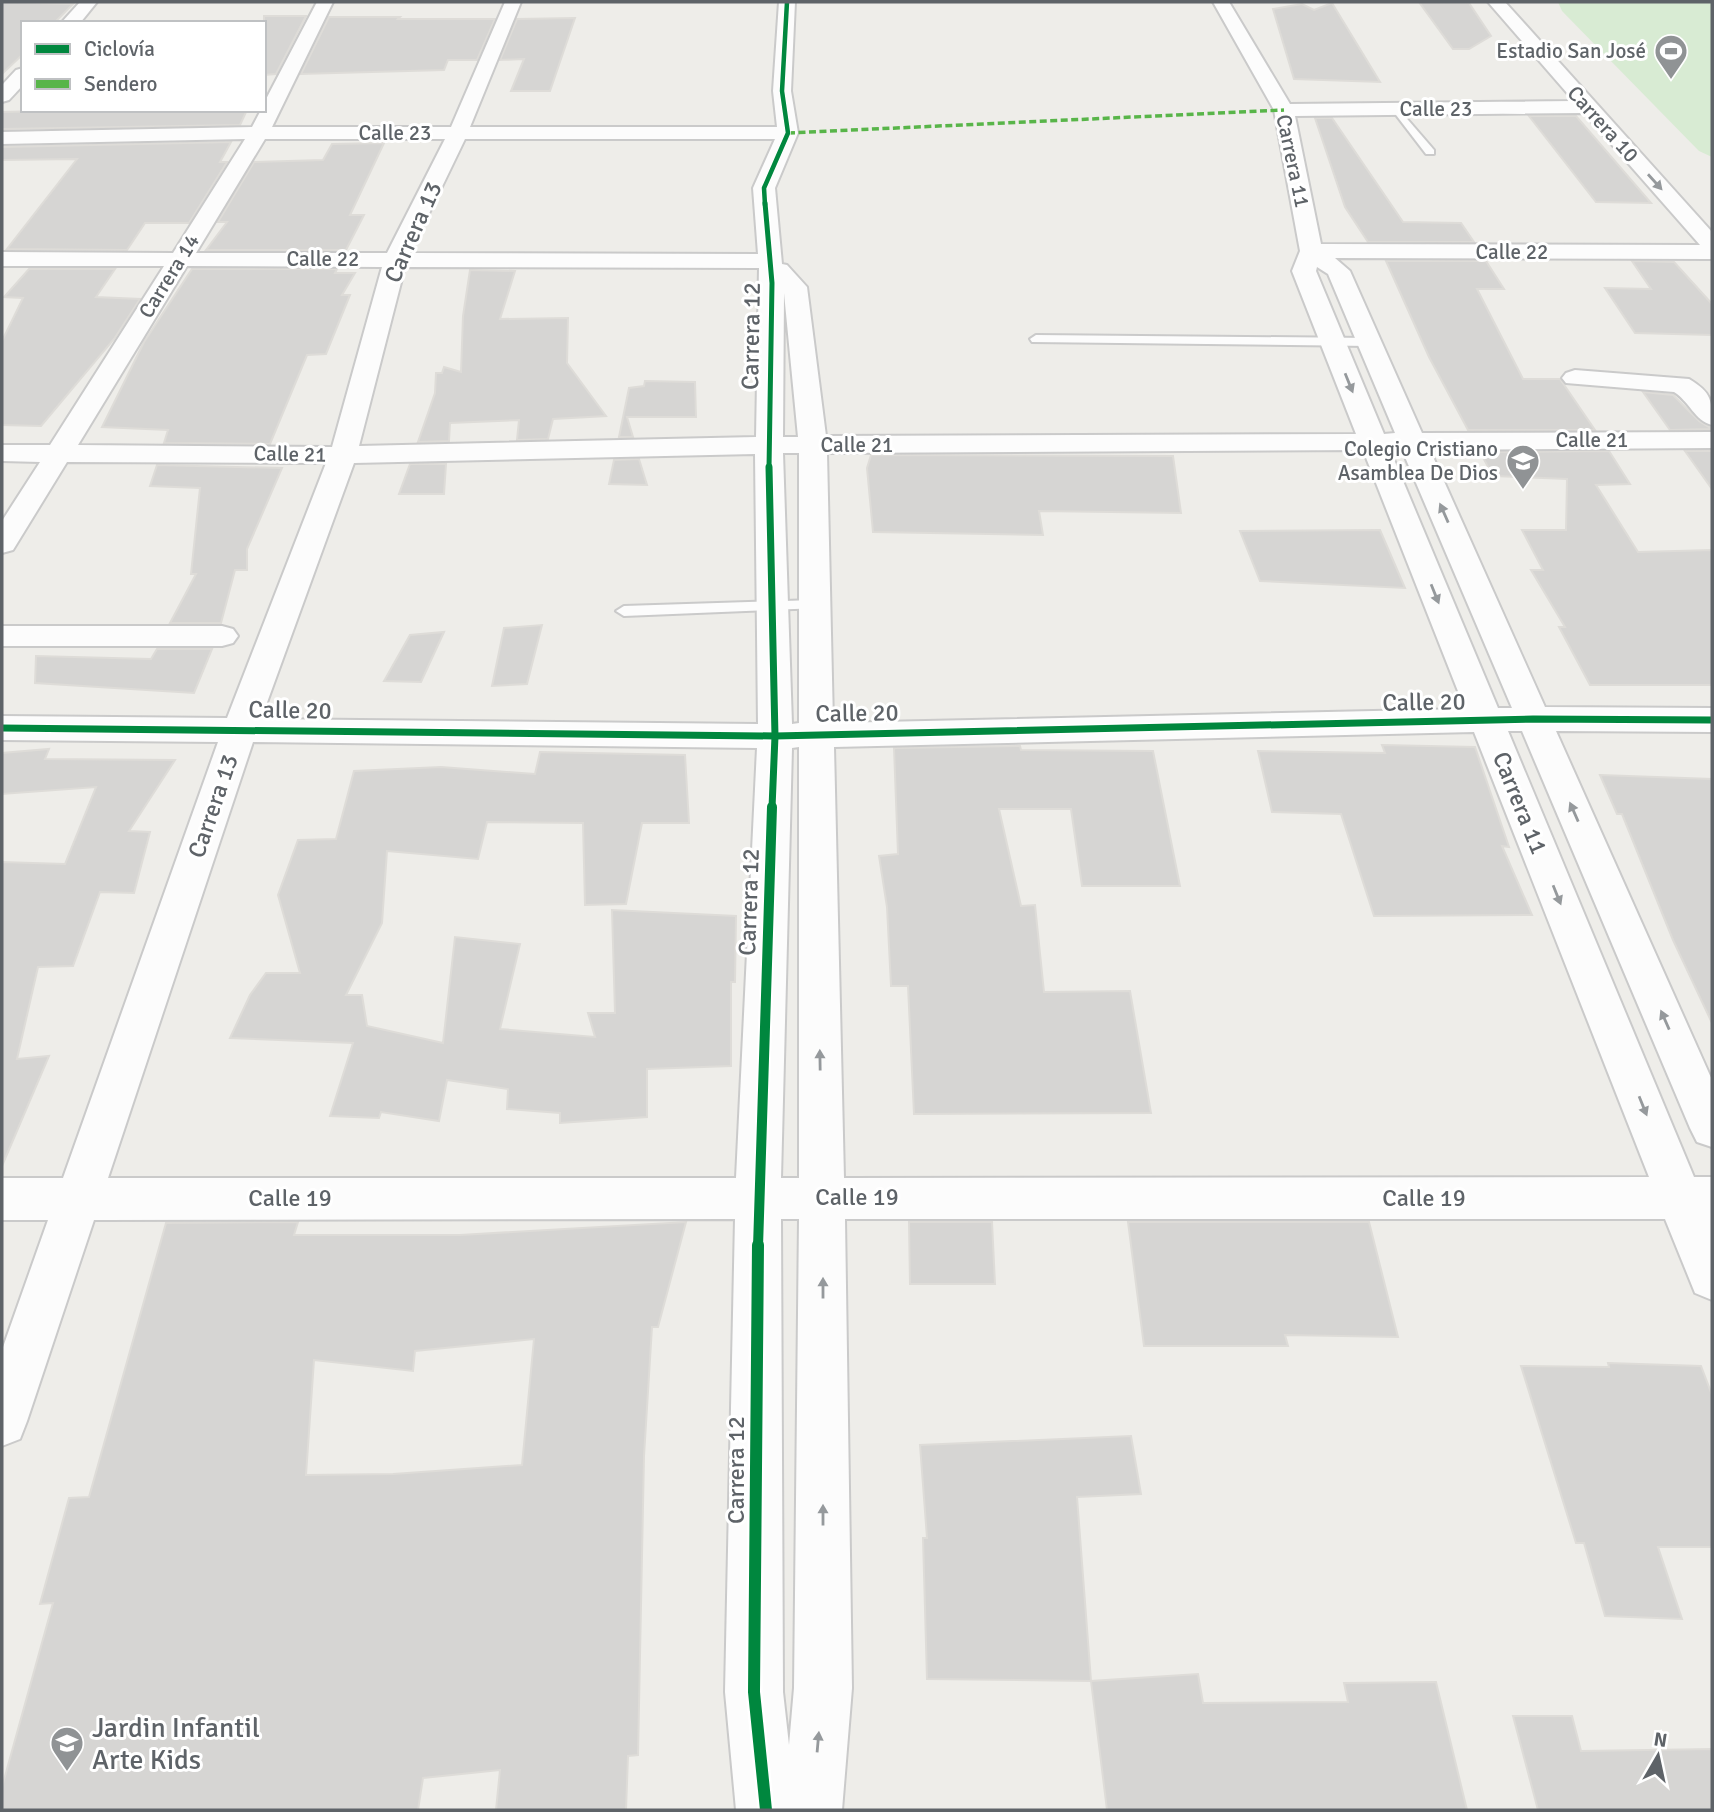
<svg xmlns="http://www.w3.org/2000/svg" width="1714" height="1812" font-family="Signika,sans-serif">
<rect width="100%" height="100%" fill="#eeede9"/>
<polygon fill="#d8ebd3" points="1558,2 1712,2 1712,157 1699,151 1562,11"/>
<g fill="#d6d5d3" stroke="#dedcd8" stroke-width="2" fill-rule="evenodd">
<polygon points="2,2 73,4 54,23 23,23 23,54 2,74"/>
<polygon points="1419,2 1469,3 1491,36 1469,49 1453,49"/>
<polygon points="1332,3 1380,82 1294,79 1273,9 1302,4 1314,10"/>
<polygon points="264,16 306,16 276,74 264,75"/>
<polygon points="329,17 400,17 398,19 495,19 477,60 448,60 444,70 301,74"/>
<polygon points="575,18 550,91 511,91 524,59 500,60 517,19"/>
<polygon points="85,110 247,110 240,125 2,129 2,112"/>
<polygon points="1529,116 1576,116 1651,203 1596,202"/>
<polygon points="1315,118 1332,118 1403,222 1461,223 1474,242 1368,242 1345,207"/>
<polygon points="231,142 220,162 227,162 189,223 145,223 127,250 7,249 77,159 2,160 2,147"/>
<polygon points="384,143 350,215 364,215 346,250 206,250 227,222 218,222 254,162 323,160 332,144"/>
<polygon points="1386,261 1486,261 1504,289 1477,289 1523,379 1560,379 1595,430 1468,430 1429,357"/>
<polygon points="1632,261 1674,262 1712,304 1712,335 1635,333 1605,288 1651,289"/>
<polygon points="29,269 115,269 96,297 140,299 114,339 41,426 2,425 2,341 23,298 4,297"/>
<polygon points="192,269 337,269 335,273 355,273 342,295 350,295 326,354 307,355 270,444 164,443 168,430 102,427 144,342"/>
<polygon points="470,270 515,271 500,319 568,318 567,363 606,416 553,419 548,439 517,440 519,420 450,423 449,441 418,442 435,393 436,373 442,373 444,367 461,372 463,316"/>
<polygon points="645,381 695,382 696,417 627,417 633,437 619,437 629,388 644,386"/>
<polygon points="1643,392 1673,395 1699,421 1712,429 1670,430"/>
<polygon points="1609,451 1630,484 1596,485 1638,552 1712,550 1712,685 1590,685 1559,627 1565,627 1531,570 1543,570 1522,530 1566,530 1567,479 1493,476 1480,452"/>
<polygon points="1685,451 1712,451 1712,489"/>
<polygon points="871,455 1173,456 1181,513 1039,511 1043,535 873,532 867,468"/>
<polygon points="639,459 647,485 609,484 614,460"/>
<polygon points="410,464 446,464 444,494 399,494"/>
<polygon points="157,465 282,468 247,549 247,570 235,570 221,623 170,623 196,574 191,574 200,488 150,486"/>
<polygon points="1380,530 1405,588 1260,581 1240,531"/>
<polygon points="542,625 527,684 492,686 504,628"/>
<polygon points="444,632 421,682 384,681 410,635"/>
<polygon points="157,649 212,649 194,693 35,683 36,656 151,659"/>
<polygon points="1382,745 1475,747 1509,847 1502,846 1532,915 1374,916 1341,814 1272,812 1258,751 1385,753"/>
<polygon points="1020,746 1021,750 1153,751 1180,886 1082,886 1071,809 999,809 1021,906 1035,905 1044,992 1130,991 1151,1113 914,1114 908,986 891,986 887,907 879,856 898,854 894,748"/>
<polygon points="49,749 45,759 175,760 129,831 150,832 134,893 100,892 73,966 38,967 17,1059 49,1056 2,1166 2,862 65,864 96,787 2,794 2,753"/>
<polygon points="540,752 685,755 689,823 642,823 626,904 585,905 583,823 487,822 478,859 387,851 382,923 346,995 362,995 367,1026 443,1043 455,937 520,944 500,1029 595,1037 588,1013 615,1013 612,910 736,916 735,982 731,982 731,1066 647,1069 647,1117 560,1123 560,1113 507,1109 508,1089 447,1080 439,1121 381,1112 379,1118 330,1116 353,1043 230,1038 250,995 266,973 300,973 278,895 298,840 336,839 354,771 441,767 535,774"/>
<polygon points="1600,775 1712,779 1712,1023 1673,940 1622,814 1617,814"/>
<path d="M298 1222 294 1235H460L686 1222 658 1327H652L644 1456 638 1755 628 1756 626 1810H496L500 1770 423 1778 418 1810H2V1787L53 1603 40 1604 69 1498 89 1497 166 1223ZM534 1339 522 1465 393 1474 306 1475 314 1360 413 1371 415 1351Z"/>
<polygon points="909,1222 992,1222 995,1284 910,1284"/>
<polygon points="1128,1222 1369,1222 1398,1337 1285,1335 1288,1346 1144,1346"/>
<polygon points="1608,1363 1701,1366 1712,1395 1712,1547 1658,1547 1682,1619 1605,1616 1584,1543 1576,1543 1521,1366 1609,1367"/>
<polygon points="1131,1436 1141,1494 1077,1497 1091,1681 927,1679 923,1538 927,1538 920,1445"/>
<polygon points="1198,1674 1203,1703 1348,1702 1344,1683 1436,1682 1467,1810 1107,1810 1091,1681"/>
<polygon points="1513,1716 1572,1716 1581,1751 1712,1749 1712,1810 1538,1810"/>
</g>
<g fill="none" stroke-linecap="round" stroke-linejoin="round">
<defs>
<g id="service">
<polygon points="1396,106 1434,150 1434,154 1426,154 1393,111"/>
<polygon points="1036,335 1369,338 1375,342 1369,346 1032,342 1030,339"/>
<polygon points="814,600 822,605 820,608 624,616 616,611 624,606"/>
</g>
<g id="minor">
<polygon points="80,2 97,2 80,23 61,23"/>
<path d="M317 2H333L272 127H451L505 2H521L470 127H777L773 91 779 2H795L791 91 798 133 775 188 782 264 787 265 807 287 826 436 1356 434 1292 271 1300 251 1274 110 1213 2H1229L1290 104 1574 101 1488 2H1505L1712 232V259L1335 258 1350 271 1422 433 1712 432V448L1430 450 1545 707 1712 708V732L1556 731 1712 1080V1147L1697 1142 1690 1128 1522 731H1508L1694 1177H1712V1300L1695 1293 1665 1219H845L852 1688 842 1810H736L725 1692 735 1219 94 1220 27 1421 20 1439 2 1446V1350L48 1220H2V1178H63L218 742 2 740V716L227 718 326 463 67 462 13 550 2 553V521L40 462 2 461V445H50L164 266H2V252L173 253 245 139 2 144V132L252 127 261 110H264V103ZM1584 113 1700 245 1321 244 1295 116ZM265 139H445L387 253H196ZM465 139H775L753 188 758 254 410 253ZM187 266 382 267 332 447 78 445ZM405 267 759 268 756 437 359 446ZM1317 267 1328 274 1395 433 1384 434 1316 271ZM784 293 798 437H783ZM1363 450 1465 709 833 723 827 453ZM1390 450H1402L1512 708H1498ZM783 453H799V723L792 724ZM755 454 758 724 261 719 354 463ZM1474 732 1649 1177 844 1178 834 747ZM253 742 757 748 736 1178H108ZM799 747V1178H781L792 748ZM781 1219H799L794 1688 789 1745 783 1692Z"/>
<polygon points="23,68 23,85 9,100 2,102 2,85 16,70"/>
<path d="M1575 370 1689 379C1712 393 1712 400 1712 425 1695 421 1689 401 1674 392L1566 383 1562 378 1566 373Z"/>
<polygon points="2,626 222,626 233,629 238,636 233,643 222,646 2,646"/>
</g>
</defs>
<use href="#service" stroke="#cacaca" stroke-width="4"/>
<use href="#minor" stroke="#cacaca" stroke-width="4"/>
<use href="#service" fill="#fcfcfc" fill-rule="evenodd"/>
<use href="#minor" fill="#fcfcfc" fill-rule="evenodd"/>
<polyline stroke="#58b549" stroke-width="3.5" stroke-dasharray="7 3.5" stroke-linecap="butt" points="788,133 1284,110"/>
<defs>
<polyline id="cycleway-far4" points="765,205 764,188 788,133 782,91 787,2"/>
<polyline id="cycleway-far3" points="765,203 772,283 769,468"/>
<g id="cycleway-far2">
<polyline points="769,467 775,736 772,808"/>
<polyline points="2,728 775,736 1533,719 1712,720"/>
</g>
<polyline id="cycleway-far1" points="758,1247 772,807"/>
<polyline id="cycleway" points="758,1245 754,1692 766,1810"/>
</defs>
<use href="#cycleway-far4" stroke="#fff" stroke-width="6"/>
<use href="#cycleway-far3" stroke="#fff" stroke-width="8"/>
<use href="#cycleway-far2" stroke="#fff" stroke-width="10"/>
<use href="#cycleway-far1" stroke="#fff" stroke-width="14"/>
<use href="#cycleway" stroke="#fff" stroke-width="17"/>
<use href="#cycleway-far4" stroke="#00873e" stroke-width="4.5"/>
<use href="#cycleway-far3" stroke="#00873e" stroke-width="5"/>
<use href="#cycleway-far2" stroke="#00873e" stroke-width="7"/>
<use href="#cycleway-far1" stroke="#00873e" stroke-width="10"/>
<use href="#cycleway" stroke="#00873e" stroke-width="12"/>
</g>
<defs><path id="oneway-solid" d="M-6-.8H1V-3.2L6.5 0L1 3.2V.8H-6Z" transform="scale(1.75)"/></defs>
<g fill="#95999c">
<use href="#oneway-solid" transform="translate(1655 182) rotate(48)"/>
<use href="#oneway-solid" transform="translate(1349 383) rotate(68)"/>
<use href="#oneway-solid" transform="translate(1444 513) rotate(-114)"/>
<use href="#oneway-solid" transform="translate(1435 594) rotate(68)"/>
<use href="#oneway-solid" transform="translate(1574 812) rotate(-114)"/>
<use href="#oneway-solid" transform="translate(1557 895) rotate(68)"/>
<use href="#oneway-solid" transform="translate(1665 1020) rotate(-114)"/>
<use href="#oneway-solid" transform="translate(820 1060) rotate(-91)"/>
<use href="#oneway-solid" transform="translate(1643 1106) rotate(68)"/>
<use href="#oneway-solid" transform="translate(823 1288) rotate(-90)"/>
<use href="#oneway-solid" transform="translate(823 1515) rotate(-90)"/>
<use href="#oneway-solid" transform="translate(818 1742) rotate(-85)"/>
</g>
<defs>
<symbol id="stadium-pin" viewBox="-11 -11 22 30"><path d="M0 17L-7.5 6A9.5 9.5 0 1 1 7.5 6Z" fill="#909395" stroke="#fff"/><path d="M0-5a6.5 5 0 1 0 0 10a6.5 5 0 1 0 0-10ZM-3.5-1.8h7v3.6h-7Z" fill="#fff"/></symbol>
<symbol id="school-pin" viewBox="-11 -11 22 30"><path d="M0 17L-7.5 6A9.5 9.5 0 1 1 7.5 6Z" fill="#909395" stroke="#fff"/><path d="M0-5L7-2L0 1L-7-2ZM-4 1L0 2.5L4 1V4Q0 6-4 4Z" fill="#fff"/></symbol>
</defs>
<g fill-rule="evenodd">
<use href="#stadium-pin" x="1652" y="32" width="38" height="52"/>
<use href="#school-pin" x="1504" y="442" width="38" height="52"/>
<use href="#school-pin" x="48" y="1724" width="38" height="52"/>
</g>
<g text-anchor="middle" stroke-width="6" stroke-linejoin="round" paint-order="stroke">
<g font-size="21" fill="#5e6368" stroke="#fff" text-anchor="end">
<text x="1646" y="58">Estadio San José</text>
<text x="1498" y="456">Colegio Cristiano<tspan x="1498" dy="24">Asamblea De Dios</tspan></text>
</g>
<g font-size="21" fill="#5e6368" stroke="#fff">
<text x="1436" y="116">Calle 23</text>
<text transform="translate(1603 124) rotate(48)" y="7">Carrera 10</text>
<text x="395" y="140">Calle 23</text>
<text transform="translate(1293 161) rotate(78)" y="7">Carrera 11</text>
<text x="1512" y="259">Calle 22</text>
<text x="323" y="266">Calle 22</text>
<text transform="translate(169 276) rotate(-58)" y="7">Carrera 14</text>
<text x="1592" y="447">Calle 21</text>
<text x="857" y="452">Calle 21</text>
<text transform="translate(290 454) rotate(1)" y="7">Calle 21</text>
</g>
<g font-size="24" fill="#5e6368" stroke="#fff">
<text transform="translate(413 232) rotate(-66)" y="8">Carrera 13</text>
<text transform="translate(751 336) rotate(-89)" y="8">Carrera 12</text>
<text transform="translate(1424 702) rotate(-1)" y="8">Calle 20</text>
<text transform="translate(290 710) rotate(1)" y="8">Calle 20</text>
<text transform="translate(857 713) rotate(-1)" y="8">Calle 20</text>
<text transform="translate(1520 803) rotate(68)" y="8">Carrera 11</text>
<text transform="translate(213 806) rotate(-71)" y="8">Carrera 13</text>
<text transform="translate(749 902) rotate(-88)" y="8">Carrera 12</text>
<text x="857" y="1205">Calle 19</text>
<text x="290" y="1206">Calle 19</text>
<text x="1424" y="1206">Calle 19</text>
<text transform="translate(736 1470) rotate(-90)" y="8">Carrera 12</text>
</g>
<g font-size="28" fill="#5e6368" stroke="#fff" text-anchor="start">
<text x="92" y="1737">Jardin Infantil<tspan x="92" dy="32">Arte Kids</tspan></text>
</g>
</g>
<rect width="1714" height="1812" fill="none" stroke="#5e6368" stroke-width="7"/>
<rect x="21" y="21" width="245" height="91" fill="#ffffff" stroke="#bfc1c3" stroke-width="2"/>
<rect x="35" y="44" width="35" height="10" fill="#00873e" stroke="#bfc1c3" stroke-width="2"/>
<text x="84" y="56" font-size="21" fill="#5e6368">Ciclovía</text>
<rect x="35" y="79" width="35" height="10" fill="#58b549" stroke="#bfc1c3" stroke-width="2"/>
<text x="84" y="91" font-size="21" fill="#5e6368">Sendero</text>
<g transform="translate(1658 1756) rotate(9)" stroke="#ffffff" stroke-width="5" paint-order="stroke">
<path d="M0-5L12 26L0 18L-12 26Z" fill="#5e6368"/>
<text y="-10" font-size="19" font-weight="bold" text-anchor="middle" fill="#5e6368">N</text>
</g>
</svg>
